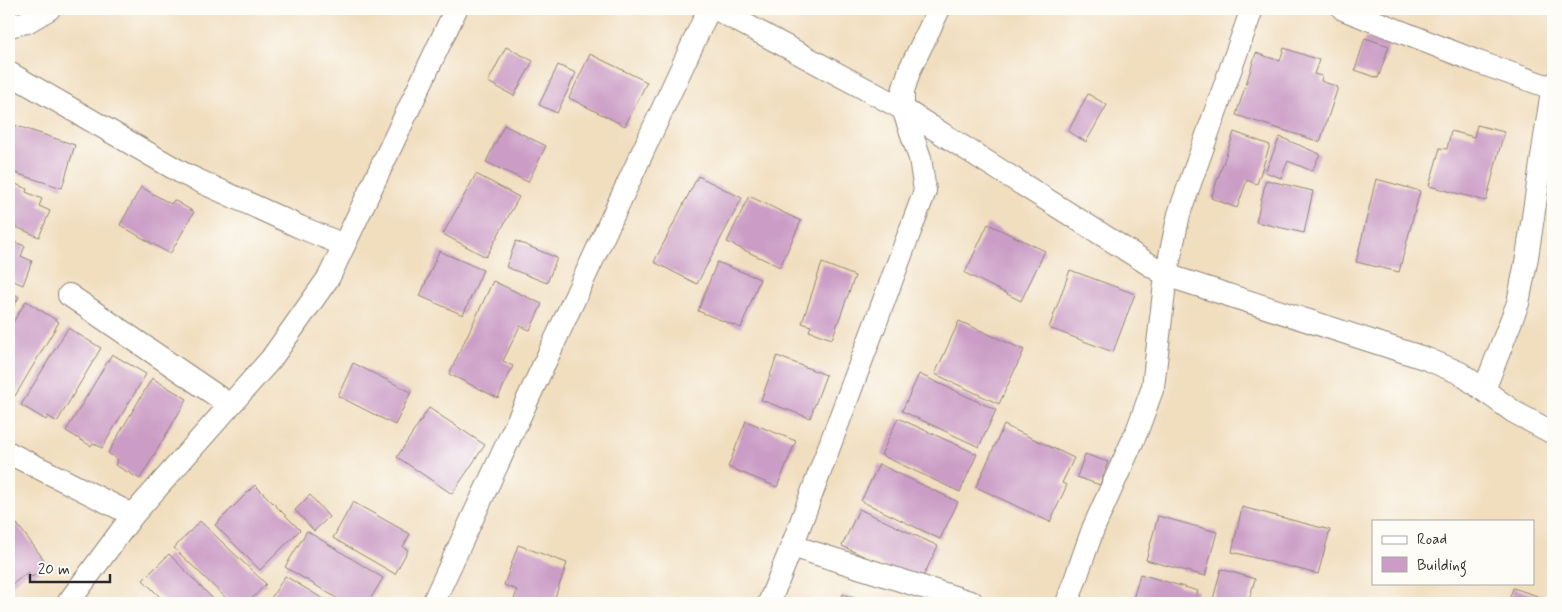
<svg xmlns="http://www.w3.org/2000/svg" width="1562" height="612" font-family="Mynerve,sans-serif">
<rect width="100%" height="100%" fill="#fdfcf7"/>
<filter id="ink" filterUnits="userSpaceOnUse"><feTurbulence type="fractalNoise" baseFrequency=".02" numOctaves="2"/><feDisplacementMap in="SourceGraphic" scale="10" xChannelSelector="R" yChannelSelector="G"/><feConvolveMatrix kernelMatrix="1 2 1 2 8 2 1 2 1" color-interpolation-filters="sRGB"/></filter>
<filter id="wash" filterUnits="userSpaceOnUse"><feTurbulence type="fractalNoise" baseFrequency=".0096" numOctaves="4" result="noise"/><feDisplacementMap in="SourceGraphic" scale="20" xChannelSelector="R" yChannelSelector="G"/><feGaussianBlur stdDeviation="1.12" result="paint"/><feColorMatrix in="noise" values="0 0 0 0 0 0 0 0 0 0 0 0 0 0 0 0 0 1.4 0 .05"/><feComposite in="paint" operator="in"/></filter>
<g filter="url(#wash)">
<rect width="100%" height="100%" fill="#f1debf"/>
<g id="blocks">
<g fill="#cb9dc6">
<polygon points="1365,38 1389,46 1378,78 1355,70"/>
<polygon points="506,47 533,61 514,96 488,82"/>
<polygon points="1284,48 1319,60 1314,74 1322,76 1321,81 1338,87 1320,142 1236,115 1256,53 1280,61"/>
<polygon points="590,54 647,82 625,126 569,98"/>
<polygon points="558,65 576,73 557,113 539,105"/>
<polygon points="1088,94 1107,105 1086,142 1068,131"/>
<polygon points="14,125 75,145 62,188 9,171 9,142"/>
<polygon points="504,125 546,146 528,182 486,162"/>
<polygon points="1477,125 1504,132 1486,201 1429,186 1440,148 1447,149 1451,131 1474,137"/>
<polygon points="1234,132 1270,145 1257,184 1247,180 1237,208 1211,198"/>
<polygon points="1280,137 1320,154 1312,171 1288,161 1281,178 1265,172"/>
<polygon points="476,174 519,197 486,257 443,234"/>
<polygon points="698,176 742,198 697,284 654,262"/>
<polygon points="1376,179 1420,191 1399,272 1356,262"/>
<polygon points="1266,180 1313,191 1304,233 1256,222"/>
<polygon points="9,181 27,189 26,192 42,199 39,206 50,211 39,237 9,224"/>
<polygon points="141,187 171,204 174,200 194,212 170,254 120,225"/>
<polygon points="749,196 801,221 780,267 727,242"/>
<polygon points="988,224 1045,251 1021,301 965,273"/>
<polygon points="9,236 11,236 9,240 25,246 21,256 32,261 23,285 9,279"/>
<polygon points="516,241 557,258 547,283 506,267"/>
<polygon points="439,251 483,270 463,315 420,296"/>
<polygon points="717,262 760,279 741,328 698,311"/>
<polygon points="822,263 855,276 832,339 809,331 811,326 802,323"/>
<polygon points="1070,270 1135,294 1113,352 1049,328"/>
<polygon points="493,281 542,304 530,330 520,326 503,361 513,366 498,398 449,374"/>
<polygon points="9,290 19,297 9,314"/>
<polygon points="26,301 59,322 15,396 9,392 9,329"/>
<polygon points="959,321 1024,350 999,404 935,374"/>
<polygon points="68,328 101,348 57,422 48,416 46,420 21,405"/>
<polygon points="112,354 146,374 102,448 93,443 91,446 66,431"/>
<polygon points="777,356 826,375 810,418 761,400"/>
<polygon points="353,363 411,392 395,425 338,396"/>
<polygon points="919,374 996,410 979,447 902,411"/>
<polygon points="152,378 187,399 140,479 115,465 118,460 108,453"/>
<polygon points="429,408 485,445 452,494 397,457"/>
<polygon points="898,418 977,454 960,492 881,455"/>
<polygon points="746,421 796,441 777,487 728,467"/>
<polygon points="1004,425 1074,458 1062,483 1067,485 1050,522 976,487"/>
<polygon points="1085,454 1108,462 1100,485 1077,477"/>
<polygon points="879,464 958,502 940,539 861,501"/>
<polygon points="255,485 300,530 260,570 215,525"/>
<polygon points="310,495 329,517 314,531 295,510"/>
<polygon points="353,502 410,534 403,547 408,550 395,574 333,538"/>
<polygon points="1242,507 1330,530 1318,574 1232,552"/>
<polygon points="859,509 938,546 920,583 842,546"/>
<polygon points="1158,516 1217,532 1205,576 1146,560"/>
<polygon points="200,521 266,584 248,603 231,603 174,548"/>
<polygon points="17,524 48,565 32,577 28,572 9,587 9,531"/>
<polygon points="307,531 383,578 368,603 363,600 361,603 345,603 285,567"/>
<polygon points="518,545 567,563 553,603 513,603 517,590 504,585"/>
<polygon points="169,554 217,603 166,603 143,580"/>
<polygon points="1221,569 1255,579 1248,603 1212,603"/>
<polygon points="1140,574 1198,591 1194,603 1132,603"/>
<polygon points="285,576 330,603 268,603"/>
<polygon points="1513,588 1553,601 1552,603 1508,603"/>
<polygon points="843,594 868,603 839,603"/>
</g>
</g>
</g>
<g filter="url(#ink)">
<use href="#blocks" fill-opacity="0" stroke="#8e8475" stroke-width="1"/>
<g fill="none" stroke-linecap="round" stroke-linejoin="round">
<defs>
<g id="street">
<polyline points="716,9 903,109 1166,275 1427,359 1460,373 1514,412 1553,433"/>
<polyline points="1343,9 1478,62 1552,88"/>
<polyline points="9,26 27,22 49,9"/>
<polyline points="9,73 184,174 300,227 344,245"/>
<polyline points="69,295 230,405"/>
<polyline points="1484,390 1518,303 1527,257 1553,84"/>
<polyline points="9,453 133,515"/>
<polyline points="792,546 973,603"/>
<polyline points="68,603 133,515 271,359 329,277 456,9"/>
<polyline points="433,603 709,9"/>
<polyline points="769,603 792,546 925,191 920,158 903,109 903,91 910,69 939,9"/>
<polyline points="1067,603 1093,529 1137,431 1153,387 1166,275 1179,214 1252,9"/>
</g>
</defs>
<use href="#street" stroke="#8e8475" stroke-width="24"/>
<use href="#street" stroke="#fff" stroke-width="22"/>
</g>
</g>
<rect width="1562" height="612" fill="none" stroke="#fdfcf7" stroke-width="30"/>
<rect x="1372" y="520" width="162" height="65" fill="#fdfcf7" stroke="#a9a8a5"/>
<rect x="1382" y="536" width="25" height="8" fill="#ffffff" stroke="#a9a8a5"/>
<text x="1417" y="544" font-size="15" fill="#2b2b2b">Road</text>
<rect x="1382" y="557" width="25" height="15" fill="#cb9dc6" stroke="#a9a8a5"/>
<text x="1417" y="570" font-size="15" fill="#2b2b2b">Building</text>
<path d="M30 574v8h80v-8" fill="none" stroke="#2b2b2b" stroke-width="2.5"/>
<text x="38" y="574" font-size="15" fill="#2b2b2b" stroke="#fdfcf7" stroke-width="4" paint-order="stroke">20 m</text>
</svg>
